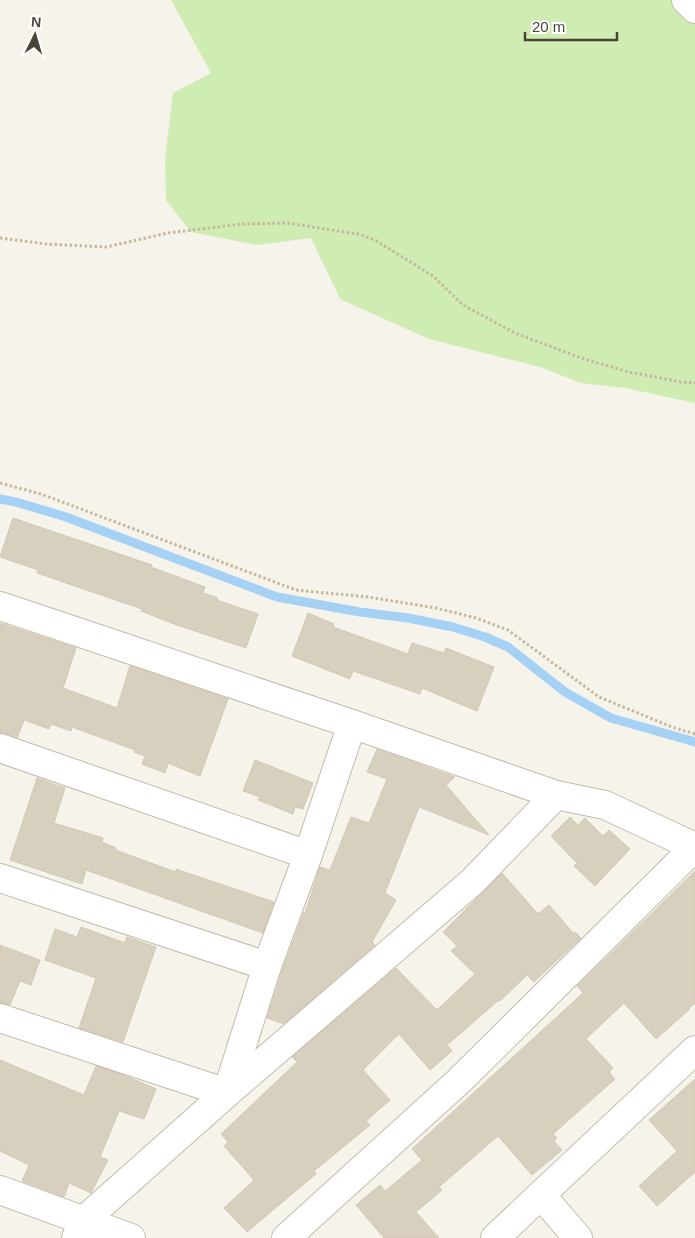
<svg xmlns="http://www.w3.org/2000/svg" width="695" height="1238" font-family="Helvetica,sans-serif">
<rect width="100%" height="100%" fill="#f6f3eb"/>
<polygon fill="#cfecb2" points="171,0 695,0 695,403 625,388 581,383 540,367 429,339 340,299 311,238 257,245 191,232 166,200 165,159 173,93 211,73"/>
<g fill="none" stroke-linecap="round" stroke-linejoin="round">
<polyline stroke="#a5d1f5" stroke-width="9" points="0,499 16,502 66,517 277,597 360,612 408,618 453,627 485,637 508,647 565,692 611,718 695,742"/>
</g>
<g fill="#d8d0bf" stroke="#d4c8b2">
<polygon points="13,518 152,565 151,567 205,587 203,593 218,598 217,600 258,614 246,648 174,624 141,611 142,609 37,573 38,570 0,557"/>
<polygon points="308,613 334,624 333,627 408,654 412,643 444,653 446,648 494,667 477,711 422,688 420,694 353,671 350,679 292,656"/>
<polygon points="0,623 76,648 63,688 117,708 130,666 228,699 200,776 168,763 165,773 142,764 145,756 134,752 135,750 72,727 71,731 51,724 49,729 24,720 17,738 0,733"/>
<polygon points="377,749 455,777 446,785 489,835 419,807 385,893 396,900 372,942 375,945 284,1024 267,1018 282,971 304,912 305,913 320,867 330,870 351,817 369,823 387,779 367,772"/>
<polygon points="255,760 313,783 303,809 295,807 293,814 258,800 260,797 243,791"/>
<polygon points="37,778 65,788 54,823 103,838 102,842 116,848 115,850 176,872 176,869 274,902 263,933 86,870 82,884 10,860"/>
<polygon points="570,817 578,825 585,818 603,836 609,830 630,849 595,886 574,866 577,863 551,836"/>
<polygon points="695,871 695,1003 689,1008 690,1009 656,1039 624,1003 586,1039 613,1068 609,1072 615,1079 553,1134 557,1138 554,1141 562,1150 532,1175 498,1136 439,1187 442,1190 416,1212 439,1238 384,1238 356,1205 380,1185 385,1191 422,1160 412,1149 583,993 577,986"/>
<polygon points="502,873 538,914 549,905 574,934 575,932 581,938 534,982 527,975 500,1001 499,1000 447,1045 452,1051 430,1070 399,1034 363,1070 390,1100 366,1121 370,1125 314,1171 316,1174 247,1232 224,1208 254,1180 224,1146 228,1142 221,1134 297,1062 292,1057 396,968 437,1010 475,974 451,951 457,946 443,932"/>
<polygon points="81,927 125,943 127,937 156,947 123,1042 79,1028 96,978 45,960 55,929 77,937"/>
<polygon points="0,945 40,960 31,985 20,981 10,1005 0,1003"/>
<polygon points="0,1060 84,1095 96,1066 124,1075 156,1089 144,1119 119,1111 100,1157 108,1160 91,1193 69,1183 64,1197 22,1181 29,1165 0,1151"/>
<polygon points="695,1079 695,1172 657,1206 639,1186 677,1151 649,1120"/>
</g>
<g fill="none" stroke-linecap="round" stroke-linejoin="round">
<defs>
<g id="minor">
<polyline points="686,0 695,9"/>
<polyline points="0,606 352,724 556,795 605,805 695,847"/>
<polyline points="0,748 308,855"/>
<polyline points="0,878 267,966"/>
<polyline points="0,1018 227,1093 473,881 556,795"/>
<polyline points="0,1190 131,1238"/>
<polyline points="541,1195 578,1238"/>
<polyline points="76,1238 83,1221 227,1093 267,966 308,855 352,724"/>
<polyline points="286,1238 459,1081 695,847"/>
<polyline points="495,1238 695,1050"/>
</g>
</defs>
<use href="#minor" stroke="#c2bcac" stroke-width="30"/>
<g stroke="#c5b89d" stroke-width="3" stroke-dasharray="2.5 2.5" stroke-linecap="butt">
<polyline points="0,238 46,244 106,247 168,233 242,224 287,223 358,234 375,240 433,276 463,305 515,333 581,358 629,372 681,382 695,383"/>
<polyline points="0,483 41,494 296,590 368,597 436,608 476,618 508,630 599,697 672,727 695,734"/>
</g>
<use href="#minor" stroke="#fff" stroke-width="28"/>
</g>
<g transform="translate(35 35) rotate(5)" stroke="#ffffff" stroke-width="4" paint-order="stroke">
<path d="M0-4L9 19L0 12L-9 19Z" fill="#4b4438"/>
<text y="-8" font-size="14" font-weight="bold" text-anchor="middle" fill="#4b4438">N</text>
</g>
<path d="M525 32v8h92v-8" fill="none" stroke="#4b4438" stroke-width="2.5"/>
<text x="532" y="32" font-size="15" fill="#4b4438" stroke="#ffffff" stroke-width="4" paint-order="stroke">20 m</text>
</svg>
